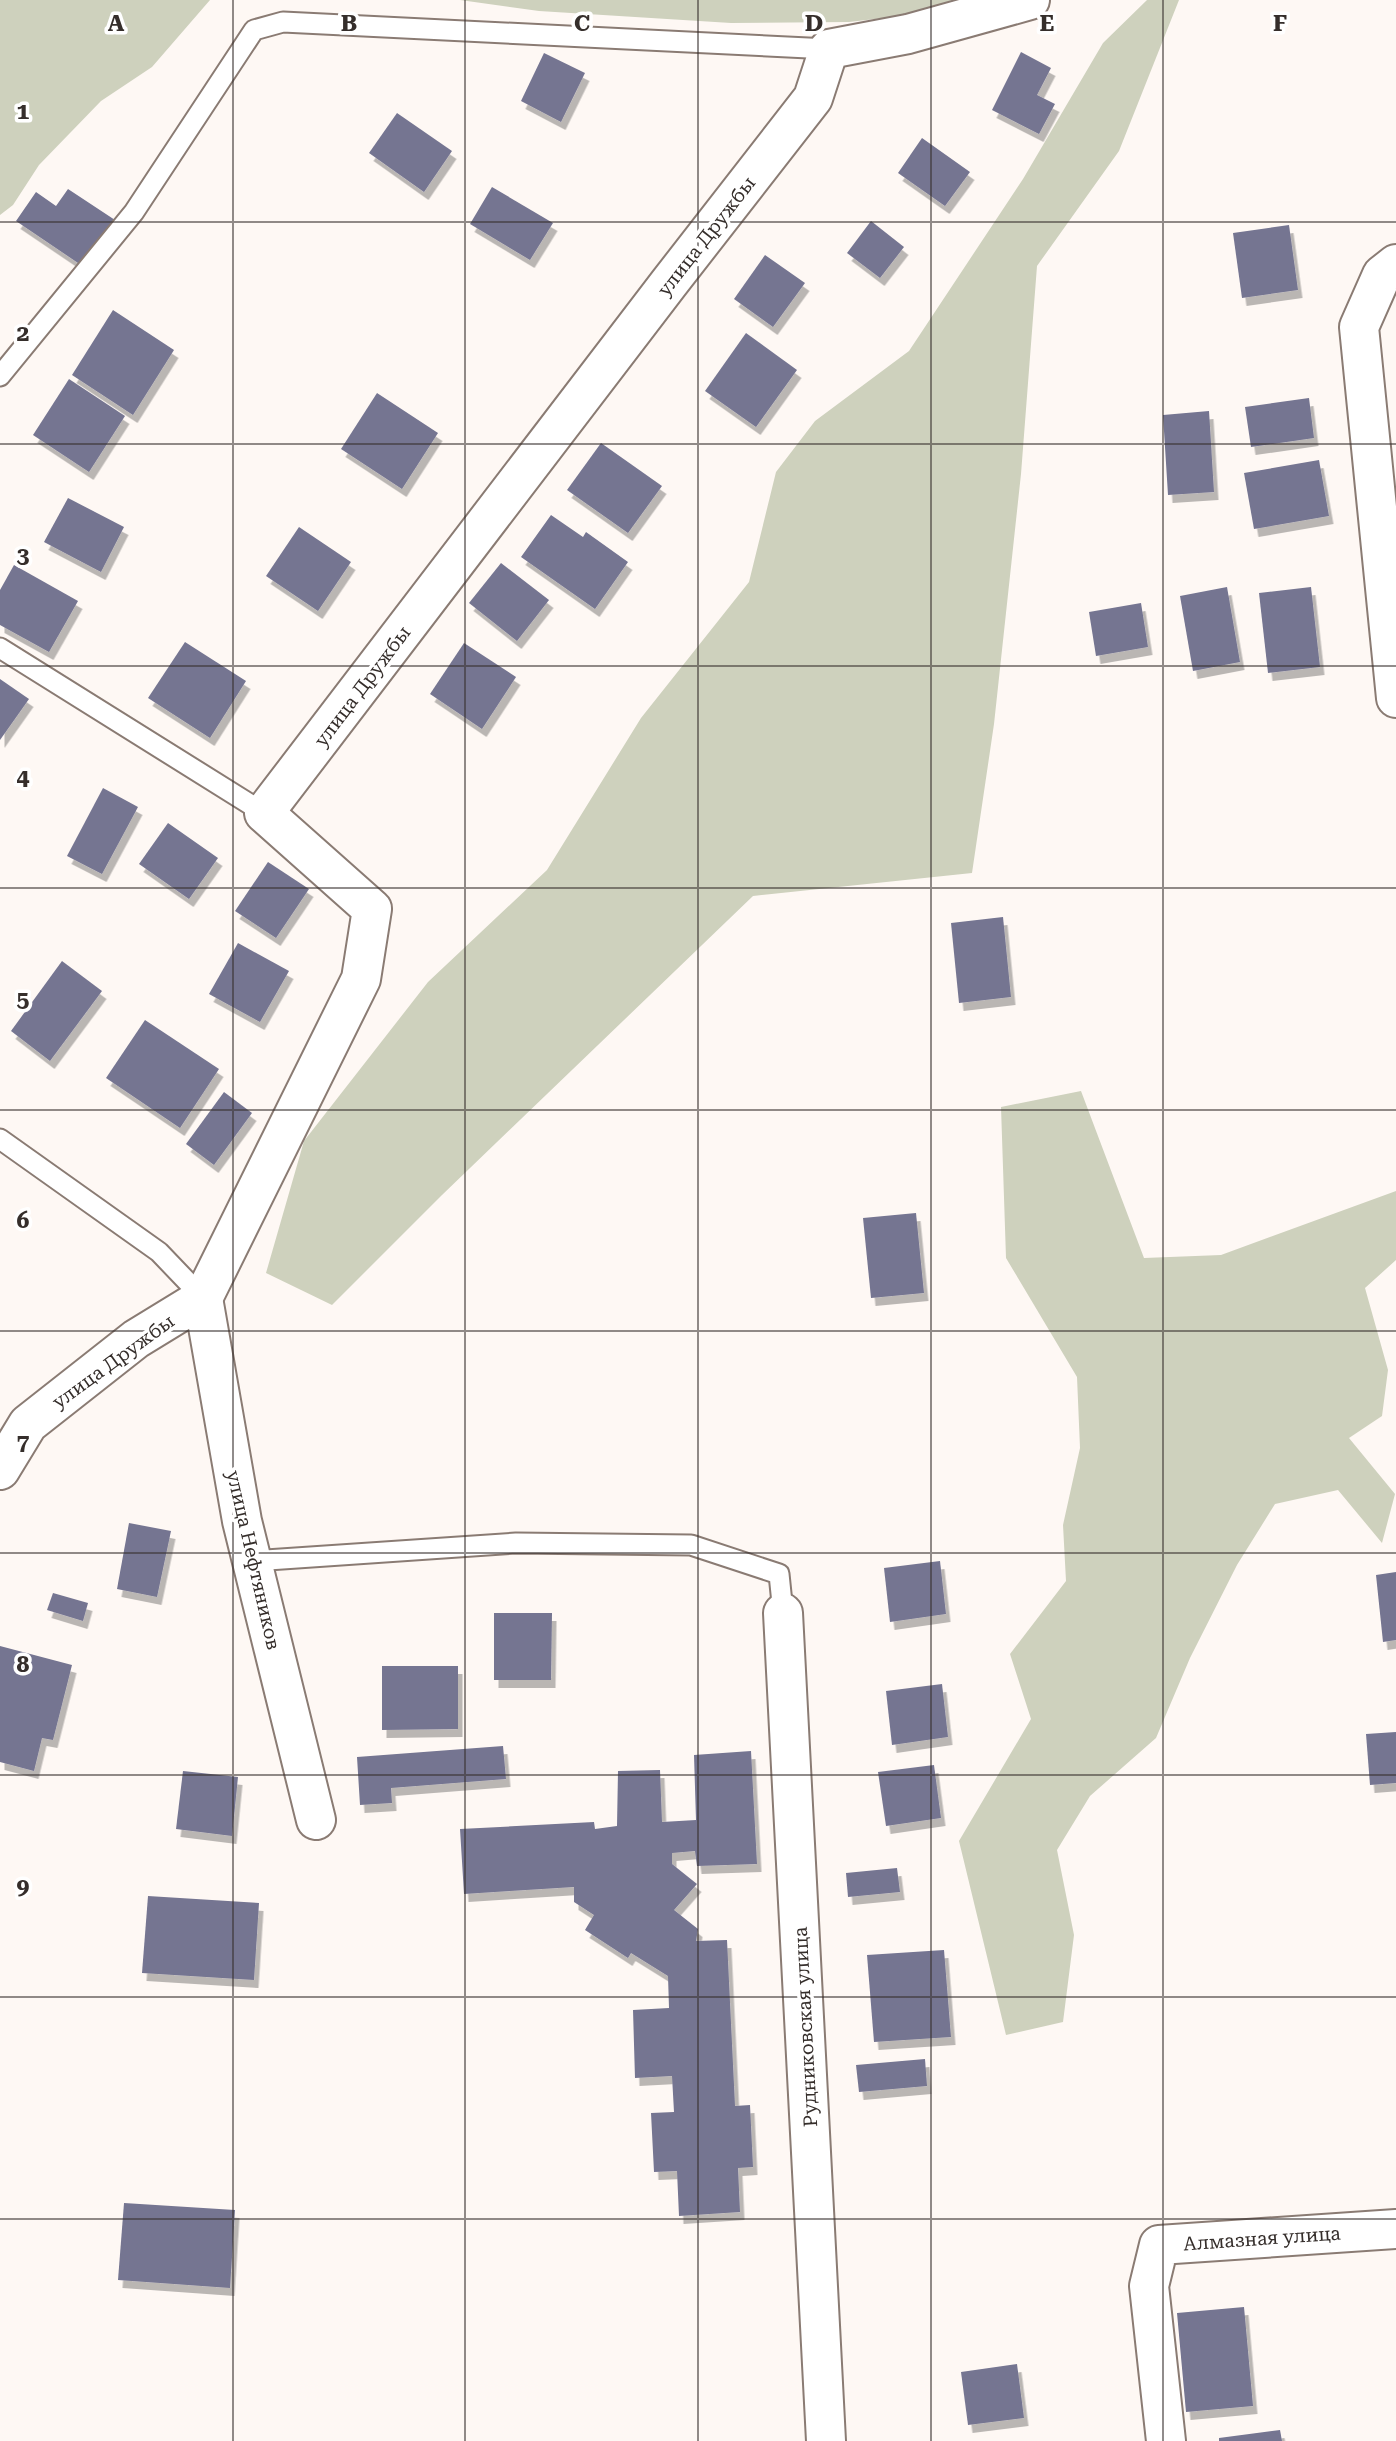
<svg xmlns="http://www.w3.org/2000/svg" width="1396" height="2441" font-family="'Roboto Serif',serif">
<defs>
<filter id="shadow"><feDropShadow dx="4.5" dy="8" stdDeviation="0" flood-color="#0004"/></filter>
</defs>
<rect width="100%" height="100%" fill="#fef8f4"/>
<g fill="#ced1bd">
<polygon points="0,0 210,0 152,67 101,101 39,165 13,205 0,215"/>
<polygon points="460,0 1039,0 849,22 731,23 539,11"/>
<polygon points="1147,0 1179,0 1119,151 1037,266 1021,474 994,724 972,873 753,896 442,1195 332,1305 266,1273 304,1141 428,982 547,870 641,718 749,582 776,472 815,421 909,351 1023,179 1103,43"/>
<polygon points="1081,1091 1144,1258 1221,1255 1396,1191 1396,1260 1365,1288 1388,1370 1382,1416 1349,1438 1395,1494 1382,1543 1338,1490 1275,1504 1237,1565 1190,1658 1156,1738 1090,1796 1057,1850 1074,1935 1063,2022 1006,2035 959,1841 1031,1719 1010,1654 1066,1581 1063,1525 1080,1448 1077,1377 1006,1258 1001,1107"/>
</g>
<g fill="#757591" filter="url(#shadow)">
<polygon points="1021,52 1051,68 1037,95 1055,104 1039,134 992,110"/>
<polygon points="544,53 585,73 561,122 521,101"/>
<polygon points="397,113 452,151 424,192 369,153"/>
<polygon points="922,138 970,172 945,206 898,173"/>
<polygon points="492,187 553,223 530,260 470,224"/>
<polygon points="68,189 115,220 84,267 16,221 36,192 56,206"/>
<polygon points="871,221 904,247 880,278 847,253"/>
<polygon points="1289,225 1298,290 1242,298 1233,233"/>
<polygon points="765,255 805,283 773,327 734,299"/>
<polygon points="113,310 174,350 133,415 72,375"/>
<polygon points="746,333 797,370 756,427 705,391"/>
<polygon points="69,379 125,416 89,472 33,435"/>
<polygon points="377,393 438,433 402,489 341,449"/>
<polygon points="1309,398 1314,438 1251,447 1245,407"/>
<polygon points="1209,411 1214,492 1168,495 1163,415"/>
<polygon points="601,443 662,486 628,533 567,490"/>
<polygon points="1319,460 1329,516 1254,529 1244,473"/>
<polygon points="68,498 124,527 101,572 44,542"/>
<polygon points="551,515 583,537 586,532 628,562 595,609 521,557"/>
<polygon points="299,527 351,562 318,611 266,576"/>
<polygon points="501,563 549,600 517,641 469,603"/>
<polygon points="14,565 78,601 49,652 0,625 0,590"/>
<polygon points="1227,587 1240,662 1193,671 1180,596"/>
<polygon points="1311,587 1320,667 1268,673 1259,593"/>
<polygon points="1141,603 1148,647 1096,656 1089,612"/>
<polygon points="185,642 246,681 210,738 148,698"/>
<polygon points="464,643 516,677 482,729 430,694"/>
<polygon points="0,679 29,699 0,740"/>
<polygon points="103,788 138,807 102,874 67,856"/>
<polygon points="168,823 218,858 189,899 139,864"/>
<polygon points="268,862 309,889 276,938 235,911"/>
<polygon points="1003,917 1011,997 959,1003 951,923"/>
<polygon points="238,943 289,971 260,1022 209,994"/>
<polygon points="62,961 102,991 50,1061 11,1031"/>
<polygon points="145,1020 219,1069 180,1128 106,1078"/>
<polygon points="224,1092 252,1113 214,1165 186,1144"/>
<polygon points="916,1213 924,1293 871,1298 863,1218"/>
<polygon points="129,1523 171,1531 157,1597 117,1589"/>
<polygon points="940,1561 946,1614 890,1622 884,1568"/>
<polygon points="1396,1572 1396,1640 1383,1642 1376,1575"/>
<polygon points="53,1593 88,1603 83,1621 47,1610"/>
<polygon points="494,1613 552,1613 551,1680 494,1680"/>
<polygon points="0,1646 72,1665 53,1740 42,1738 34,1771 0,1762"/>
<polygon points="382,1666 458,1666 458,1729 382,1730"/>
<polygon points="942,1684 948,1737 892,1745 886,1691"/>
<polygon points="1396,1732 1396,1783 1370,1785 1366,1734"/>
<polygon points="503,1746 506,1779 391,1788 392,1803 360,1805 357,1757"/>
<polygon points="751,1751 757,1864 697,1866 695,1851 672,1853 672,1864 697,1884 674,1910 698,1929 696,1941 727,1940 735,2106 750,2105 753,2167 738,2168 740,2212 679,2216 677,2171 654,2172 651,2113 674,2112 672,2076 635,2078 633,2010 669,2008 668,1976 631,1953 628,1958 585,1930 594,1915 574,1902 574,1887 464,1894 460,1829 594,1822 595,1829 617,1826 618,1771 660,1770 662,1822 696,1820 694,1755"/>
<polygon points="934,1765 941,1818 886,1826 878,1772"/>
<polygon points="183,1771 238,1777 232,1836 176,1829"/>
<polygon points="897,1868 900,1892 848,1897 846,1873"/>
<polygon points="148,1896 259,1903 254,1980 142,1973"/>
<polygon points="944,1950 951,2037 874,2042 867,1955"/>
<polygon points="925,2059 927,2086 859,2092 856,2065"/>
<polygon points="124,2203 235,2210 230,2288 118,2280"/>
<polygon points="1244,2307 1253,2406 1186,2412 1177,2313"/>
<polygon points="1017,2364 1024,2418 968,2425 961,2372"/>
<polygon points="1280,2430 1282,2441 1219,2441 1219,2438"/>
</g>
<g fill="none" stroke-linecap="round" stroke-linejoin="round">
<defs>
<g id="service">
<polyline points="0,376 134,212 254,30 283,22 829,49"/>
<polyline points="0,648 264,813"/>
<polyline points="0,1139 159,1252 203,1298"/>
<polyline points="252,1561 516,1543 691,1545 779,1574 783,1613"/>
</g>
<g id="minor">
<polyline points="1396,264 1382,275 1359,327 1396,698"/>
<polyline points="203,1298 242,1521 316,1820"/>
<polyline points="0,1470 28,1424 136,1339 203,1298 361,979 372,909 264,813 669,283 813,98 829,49 908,34 1030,0"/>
<polyline points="783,1613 826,2441"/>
<polyline points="1166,2441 1149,2286 1159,2245 1396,2229"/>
</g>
</defs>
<use href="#service" stroke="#8a7b73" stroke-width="23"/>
<use href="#minor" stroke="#8a7b73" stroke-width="42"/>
<use href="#service" stroke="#fff" stroke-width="19"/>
<use href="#minor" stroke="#fff" stroke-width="38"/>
</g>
<path fill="none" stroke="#352e2b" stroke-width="2" stroke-opacity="0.55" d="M233 0V2441M465 0V2441M698 0V2441M931 0V2441M1163 0V2441M0 222H1396M0 444H1396M0 666H1396M0 888H1396M0 1110H1396M0 1331H1396M0 1553H1396M0 1775H1396M0 1997H1396M0 2219H1396"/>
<g text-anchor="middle" stroke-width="7" stroke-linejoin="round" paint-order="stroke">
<g font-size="19" fill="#352e2b" stroke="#fff">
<text transform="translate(706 236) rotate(-52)" y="7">улица Дружбы</text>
<text transform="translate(362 686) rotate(-53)" y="7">улица Дружбы</text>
<text transform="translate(113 1361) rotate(-36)" y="7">улица Дружбы</text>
<text transform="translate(254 1560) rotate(77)" y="7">улица Нефтяников</text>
<text transform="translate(805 2027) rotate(-93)" y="7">Рудниковская улица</text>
<text transform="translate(1262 2238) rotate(-4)" y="7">Алмазная улица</text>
</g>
</g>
<g font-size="23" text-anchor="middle" font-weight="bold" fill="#352e2b" stroke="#fff" stroke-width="7" stroke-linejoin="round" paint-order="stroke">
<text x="116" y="31">A</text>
<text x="349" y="31">B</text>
<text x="582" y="31">C</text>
<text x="814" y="31">D</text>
<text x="1047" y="31">E</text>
<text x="1280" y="31">F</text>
<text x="23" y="119">1</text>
<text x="23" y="341">2</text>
<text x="23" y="563">3</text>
<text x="23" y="785">4</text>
<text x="23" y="1007">5</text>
<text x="23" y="1228">6</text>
<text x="23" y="1450">7</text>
<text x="23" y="1672">8</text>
<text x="23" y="1894">9</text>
</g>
</svg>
